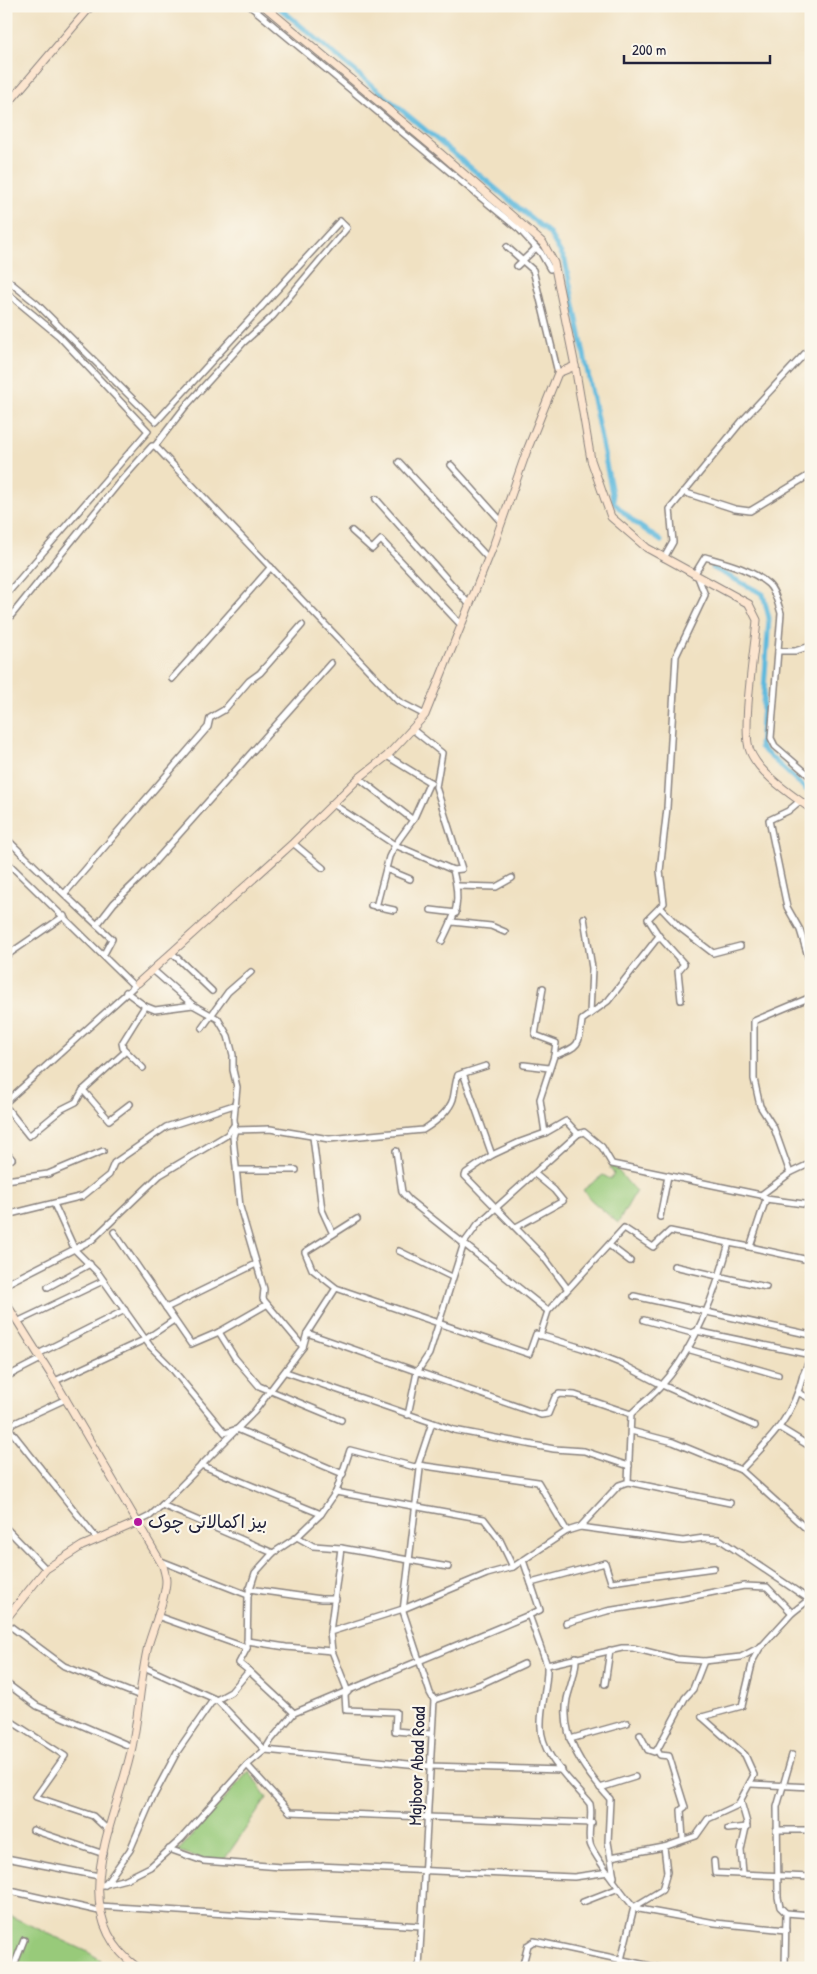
<svg xmlns="http://www.w3.org/2000/svg" width="817" height="1974" font-family="'Patrick Hand','Playpen Sans Arabic',sans-serif">
<rect width="100%" height="100%" fill="#fbf7ec"/>
<filter id="ink" filterUnits="userSpaceOnUse"><feTurbulence type="fractalNoise" baseFrequency=".02" numOctaves="2"/><feDisplacementMap in="SourceGraphic" scale="10" xChannelSelector="R" yChannelSelector="G"/><feConvolveMatrix kernelMatrix="1 2 1 2 8 2 1 2 1" color-interpolation-filters="sRGB"/></filter>
<filter id="wash" filterUnits="userSpaceOnUse"><feTurbulence type="fractalNoise" baseFrequency=".0096" numOctaves="4" result="noise"/><feDisplacementMap in="SourceGraphic" scale="20" xChannelSelector="R" yChannelSelector="G"/><feGaussianBlur stdDeviation="1.12" result="paint"/><feColorMatrix in="noise" values="0 0 0 0 0 0 0 0 0 0 0 0 0 0 0 0 0 1.4 0 .05"/><feComposite in="paint" operator="in"/></filter>
<g filter="url(#wash)">
<rect width="100%" height="100%" fill="#f0e1c2"/>
<g fill="#98ca7a" stroke="#5d765a">
<path d="M612 1165C622 1173 626 1182 636 1191L618 1223 591 1200 583 1190 603 1175 610 1179 614 1174 610 1168Z"/>
<polygon points="249,1771 267,1798 224,1860 204,1859 178,1851"/>
<polygon points="6,1914 86,1951 101,1960 97,1968 6,1968"/>
</g>
<g fill="none" stroke-linecap="round" stroke-linejoin="round">
<g stroke="#5fb9dd" stroke-width="5">
<polyline points="277,6 549,233 565,260 614,503 634,522 661,541"/>
<polyline points="713,568 763,594 769,618 760,747 811,794"/>
</g>
</g>
</g>
<g filter="url(#ink)">
<g fill="none" stroke-linecap="round" stroke-linejoin="round">
<defs>
<g id="street">
<polyline points="250,6 520,230 541,253 550,269 555,268"/>
<polyline points="507,247 533,270 558,373"/>
<polyline points="517,266 536,248"/>
<polyline points="6,279 37,304 156,422 340,221 347,228 273,316 243,343 185,407 155,446 152,446 118,484 6,622"/>
<polyline points="6,292 59,336 148,431 6,595"/>
<polyline points="155,446 398,701 425,715"/>
<polyline points="399,462 488,558"/>
<polyline points="451,465 502,522"/>
<polyline points="683,492 735,509 750,511 811,474"/>
<polyline points="376,499 469,604"/>
<polyline points="352,531 372,549 381,540 461,625"/>
<polyline points="664,558 673,542 670,509 742,421 811,347"/>
<path d="M694 575 705 557C726 563 751 569 768 584 775 590 778 604 781 613L771 738 775 746 811 777"/>
<polyline points="810,585 811,589"/>
<polyline points="778,651 795,651 811,646"/>
<polyline points="172,679 271,567"/>
<polyline points="387,756 431,783"/>
<polyline points="359,778 413,820"/>
<polyline points="800,801 788,811 769,820 787,907 800,930 811,966"/>
<polyline points="333,804 395,845 453,870 462,869 436,787 442,753 412,729"/>
<path d="M6 838C41 873 77 906 112 939L104 954"/>
<polyline points="293,843 323,868"/>
<polyline points="6,861 133,985"/>
<polyline points="386,869 410,879"/>
<polyline points="457,886 496,887 512,878"/>
<polyline points="65,893 208,727 210,718 224,710 249,681 260,673 302,625"/>
<polyline points="371,905 394,910"/>
<polyline points="376,907 389,857 395,845 413,820 430,782"/>
<polyline points="660,907 679,927 713,953 740,946"/>
<polyline points="431,910 456,913"/>
<polyline points="584,918 592,968 590,1014"/>
<polyline points="452,922 491,926 505,932"/>
<polyline points="97,925 114,903 142,876 331,663"/>
<polyline points="659,936 684,964 678,971 681,1000"/>
<path d="M442 941C457 912 461 902 453 870"/>
<polyline points="172,953 212,991"/>
<polyline points="6,956 64,916"/>
<polyline points="153,970 193,1005"/>
<polyline points="543,988 535,1035 556,1043 554,1056"/>
<polyline points="126,992 145,1006 155,1010 193,1005 218,1019 228,1036 233,1055 233,1070 237,1087 234,1119 235,1130 233,1137 240,1207 264,1289 263,1299 303,1347"/>
<polyline points="202,1028 228,992 251,972"/>
<polyline points="524,1065 549,1068"/>
<polyline points="143,1068 123,1048 122,1043 145,1006"/>
<polyline points="463,1073 492,1155"/>
<polyline points="83,1090 109,1120 130,1104"/>
<polyline points="6,1102 138,983"/>
<polyline points="6,1107 29,1136 62,1109 76,1102 83,1090 126,1051"/>
<path d="M235 1130 270 1129 329 1139 423 1130C434 1123 449 1112 453 1099 455 1091 455 1083 458 1075L486 1066"/>
<polyline points="545,1133 520,1142 492,1155 466,1173 465,1176 543,1256 567,1288"/>
<path d="M578 1134 566 1121 545 1133 540 1099 554 1056C579 1046 579 1047 582 1020L608 1001 659 936 648 919 664 903 660 871 667 808 676 656 705 595 698 577"/>
<polyline points="313,1137 322,1210 333,1234"/>
<polyline points="396,1151 402,1192 409,1200 548,1311"/>
<polyline points="6,1152 12,1159"/>
<polyline points="237,1170 296,1170"/>
<polyline points="790,1173 774,1128 760,1106 754,1079 754,1021 811,997"/>
<polyline points="6,1180 48,1174 103,1151"/>
<polyline points="766,1199 811,1205"/>
<polyline points="54,1204 75,1250 99,1274 150,1346 169,1365 225,1433 237,1429 343,1474"/>
<polyline points="6,1215 83,1196 109,1175 114,1163 166,1127 234,1105"/>
<polyline points="660,1217 668,1176"/>
<polyline points="357,1219 305,1252 312,1269 336,1288 529,1354 536,1334 582,1348 620,1363 662,1385 755,1426"/>
<polyline points="516,1227 563,1201 554,1190 535,1174"/>
<polyline points="114,1232 191,1344 219,1332 266,1305"/>
<polyline points="609,1245 630,1261"/>
<polyline points="750,1247 804,1259"/>
<polyline points="399,1251 452,1277"/>
<polyline points="674,1266 766,1287"/>
<polyline points="6,1284 92,1240 160,1175 227,1135 235,1124"/>
<polyline points="48,1287 90,1264"/>
<polyline points="634,1296 811,1335"/>
<polyline points="166,1308 256,1264"/>
<polyline points="644,1320 692,1333 696,1331 811,1355"/>
<polyline points="19,1321 103,1281"/>
<polyline points="219,1332 235,1358 259,1386 341,1420"/>
<polyline points="307,1333 541,1415 548,1414 555,1397 559,1394 575,1395 631,1414"/>
<polyline points="540,1336 548,1311 624,1228 653,1247 670,1231 729,1243"/>
<polyline points="687,1349 778,1375"/>
<polyline points="38,1354 125,1310"/>
<polyline points="811,1356 803,1375 811,1377"/>
<polyline points="286,1372 454,1430 554,1449 584,1451 629,1466"/>
<polyline points="6,1377 41,1359"/>
<polyline points="55,1381 146,1339 174,1320"/>
<polyline points="799,1393 811,1399"/>
<polyline points="408,1415 417,1372 429,1354 464,1243 478,1224 578,1134 584,1132 602,1147 612,1164 761,1195"/>
<polyline points="7,1426 97,1539"/>
<polyline points="6,1427 66,1399"/>
<polyline points="780,1428 811,1447"/>
<polyline points="631,1431 673,1442 741,1470 811,1533"/>
<polyline points="201,1465 321,1514"/>
<path d="M741 1470C770 1439 793 1418 803 1375"/>
<polyline points="628,1482 730,1503"/>
<polyline points="336,1492 484,1519 500,1540 513,1567"/>
<polyline points="162,1505 273,1553"/>
<polyline points="138,1522 150,1516 162,1505 254,1412 303,1347 307,1333 336,1288"/>
<polyline points="580,1527 683,1541 704,1538 719,1539 810,1600"/>
<polyline points="6,1528 46,1569"/>
<polyline points="297,1537 313,1546 341,1548 448,1567"/>
<polyline points="523,1560 540,1610 529,1615"/>
<polyline points="161,1561 248,1595"/>
<polyline points="531,1583 605,1563 611,1582 714,1568"/>
<polyline points="249,1589 321,1599 336,1599"/>
<polyline points="157,1616 247,1648"/>
<polyline points="6,1623 64,1666 138,1695"/>
<polyline points="566,1623 607,1611 674,1600 744,1586 767,1587 792,1613"/>
<polyline points="330,1632 341,1548"/>
<polyline points="247,1641 286,1647 332,1651"/>
<path d="M576 1657C577 1670 570 1686 567 1699 560 1738 585 1771 610 1799L608 1842 614 1877"/>
<polyline points="144,1667 217,1700 265,1750 429,1766 562,1770"/>
<polyline points="249,1671 294,1713"/>
<polyline points="6,1683 37,1706 132,1747"/>
<polyline points="605,1684 610,1650"/>
<polyline points="434,1700 481,1684 524,1664"/>
<polyline points="702,1717 742,1706 753,1660 761,1646"/>
<polyline points="6,1718 65,1756 36,1797 93,1816 109,1831"/>
<path d="M431 1734 395 1731 396 1712 346 1710 345 1695 348 1692 332 1651 330 1632 403 1609 487 1574 513 1567 567 1531 580 1527 619 1485 628 1482 631 1414C641 1404 653 1396 662 1385 696 1348 716 1291 729 1243L750 1247 766 1199 761 1195 790 1173 811 1163"/>
<polyline points="640,1735 648,1750 654,1752 657,1750 685,1698 693,1689 704,1661"/>
<polyline points="570,1739 627,1723"/>
<polyline points="657,1750 660,1755 669,1756 683,1801 685,1807 681,1810 683,1839"/>
<polyline points="247,1765 290,1812 592,1823"/>
<polyline points="751,1784 811,1787"/>
<polyline points="600,1788 635,1777"/>
<polyline points="741,1802 747,1823 741,1850 743,1873"/>
<polyline points="728,1829 747,1827"/>
<polyline points="33,1830 104,1854"/>
<polyline points="776,1830 811,1830"/>
<polyline points="169,1849 203,1861 281,1867 317,1866 574,1877 609,1872"/>
<polyline points="611,1857 664,1847"/>
<polyline points="6,1858 99,1876"/>
<polyline points="714,1861 715,1873 811,1877"/>
<polyline points="103,1885 126,1879 150,1867 181,1839 247,1765 265,1750 271,1740 294,1713 529,1615 547,1665"/>
<polyline points="105,1885 130,1850 152,1799 177,1752 211,1703 231,1692 249,1671 239,1663 247,1648 248,1595 255,1573 273,1553 297,1537 321,1514 336,1492 350,1450 415,1467 418,1465 538,1482 567,1531"/>
<polyline points="6,1890 99,1911"/>
<polyline points="583,1902 619,1888"/>
<polyline points="99,1906 421,1926"/>
<polyline points="634,1907 662,1890 667,1872 664,1847 696,1836 708,1819 738,1805 754,1775 745,1755 702,1717"/>
<polyline points="634,1908 715,1923 786,1930"/>
<polyline points="786,1913 811,1915"/>
<polyline points="13,1968 24,1940"/>
<polyline points="419,1968 434,1700 430,1693 403,1611 420,1469 418,1465 432,1423"/>
<polyline points="522,1968 528,1945 534,1941 660,1968"/>
<path d="M619 1968 634 1907C626 1898 591 1852 590 1843 587 1831 593 1818 590 1804 571 1780 539 1755 541 1723 541 1703 548 1685 547 1665L622 1648H633L677 1659 704 1661 741 1657 762 1646 792 1613 811 1598"/>
<polyline points="785,1968 786,1913 780,1907 778,1897 777,1807 792,1755"/>
</g>
<g id="secondary">
<polyline points="6,106 91,6"/>
<path d="M575 366 591 460 611 517 647 548 749 604 757 620C755 647 741 730 750 751 760 775 791 794 811 809"/>
<polyline points="138,983 293,843 359,778 387,756 425,715 494,544 526,453 558,373 575,366 554,263 543,243 440,153 264,6"/>
<path d="M6 1303 55 1381 163 1566C164 1570 166 1576 166 1581 166 1598 153 1628 148 1646 140 1680 139 1714 132 1747 117 1819 62 1913 138 1968"/>
<polyline points="6,1619 46,1569 82,1546 138,1522"/>
</g>
</defs>
<use href="#street" stroke="#89827e" stroke-width="8"/>
<use href="#secondary" stroke="#89827e" stroke-width="9"/>
<use href="#street" stroke="#fff" stroke-width="5"/>
<use href="#secondary" stroke="#fce5cf" stroke-width="7"/>
</g>
</g>
<circle fill="#b5179e" stroke="#fbf7ec" stroke-width="2" cx="138" cy="1522" r="5"/>
<g text-anchor="middle" stroke-width="4.5" stroke-linejoin="round" paint-order="stroke">
<g font-size="18" fill="#22223b" stroke="#fbf7ec" text-anchor="start">
<text x="148" y="1528">بیز اکمالاتی چوک</text>
</g>
<g font-size="18" fill="#22223b" stroke="#fbf7ec">
<text transform="translate(417 1766) rotate(-88)" y="6">Majboor Abad Road</text>
</g>
</g>
<rect width="817" height="1974" fill="none" stroke="#fbf7ec" stroke-width="25"/>
<path d="M624 55v8h146v-8" fill="none" stroke="#22223b" stroke-width="2.5"/>
<text x="632" y="55" font-size="15" fill="#22223b" stroke="#fbf7ec" stroke-width="4" paint-order="stroke">200 m</text>
</svg>
